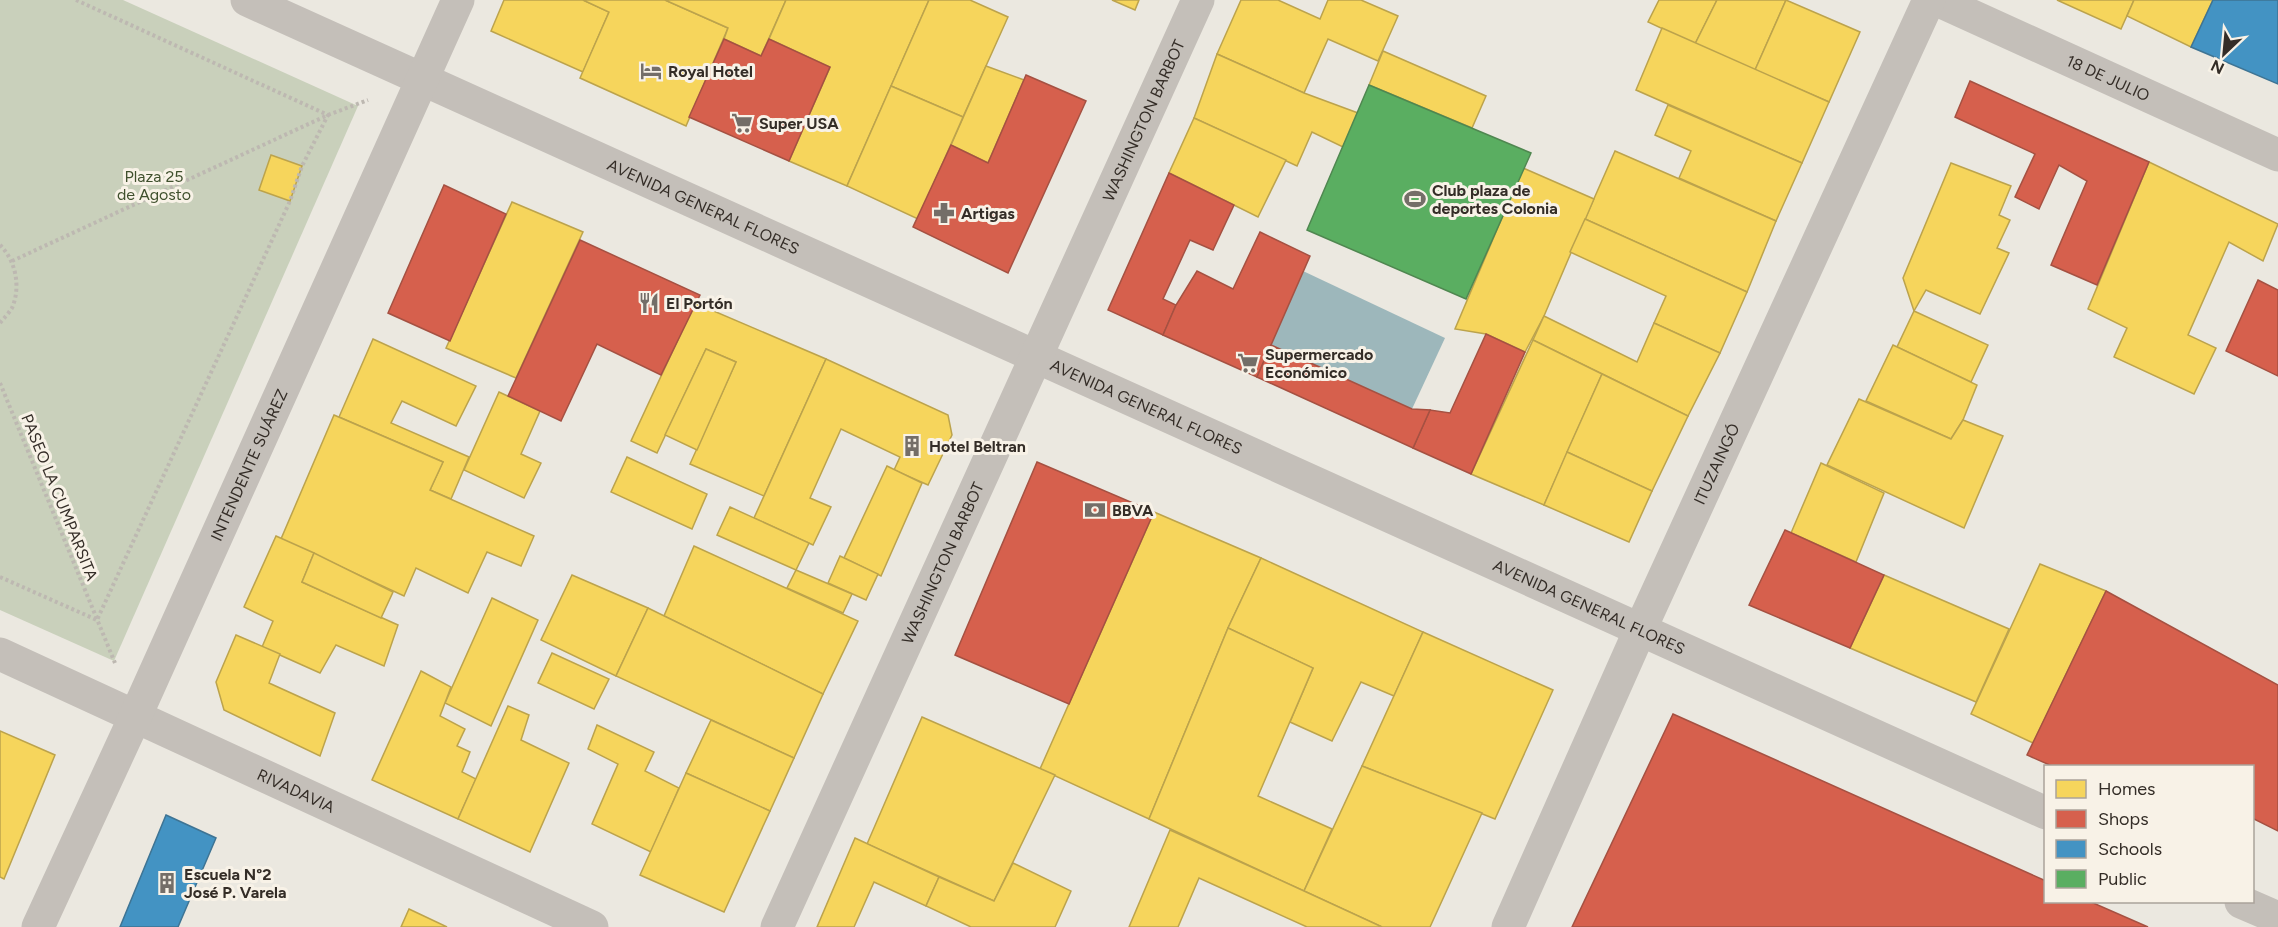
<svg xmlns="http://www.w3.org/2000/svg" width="2278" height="927" font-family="Figtree,sans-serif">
<rect width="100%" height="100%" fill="#ebe8e0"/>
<polygon fill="#c9d0bb" points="0,0 123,0 358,106 114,661 0,610"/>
<polygon fill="#9db7bb" points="1303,271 1445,338 1412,409 1271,345"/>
<g fill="#f6d55c" stroke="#bca34c" stroke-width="1.5">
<polygon points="504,0 583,0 609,12 583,72 491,31"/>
<polygon points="583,0 665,0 728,28 686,126 580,78 609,12"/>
<polygon points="665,0 786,0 761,56 724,39 728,28"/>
<polygon points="786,0 929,0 847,186 789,161 830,67 769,39"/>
<polygon points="929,0 970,0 1008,17 963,117 891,86"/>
<polygon points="1112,0 1139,0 1135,10"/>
<polygon points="1241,0 1278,0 1320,19 1328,0 1361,0 1398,16 1378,61 1328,39 1304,93 1217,54"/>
<polygon points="1659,0 1717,0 1695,44 1648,22"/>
<polygon points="1717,0 1786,0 1755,70 1695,44"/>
<polygon points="1786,0 1860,32 1829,102 1755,70"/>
<polygon points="2057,0 2134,0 2121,29"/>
<polygon points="2134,0 2213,0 2191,47 2127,16"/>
<polygon points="1662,28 1829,102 1802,163 1636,90"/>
<polygon points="1383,51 1486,96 1472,128 1369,85"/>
<polygon points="1217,54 1304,93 1358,113 1343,147 1312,132 1297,166 1194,118"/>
<polygon points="986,66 1024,80 988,163 951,145"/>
<polygon points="891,86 963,117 918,219 847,186"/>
<polygon points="1668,105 1802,163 1776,221 1679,178 1691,151 1655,135"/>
<polygon points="1194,118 1286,160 1258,217 1169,173"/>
<polygon points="1615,151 1776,221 1747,292 1585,219"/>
<polygon points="271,155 302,166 290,201 259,190"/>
<polygon points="2149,162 2278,224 2263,261 2229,242 2188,335 2216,348 2194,394 2114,357 2127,328 2088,309"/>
<polygon points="1951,163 2011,186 1999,215 2010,220 1997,248 2009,253 1980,314 1926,290 1914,311 1903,278"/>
<polygon points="1523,168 1594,199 1544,316 1525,352 1486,334 1455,329"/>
<polygon points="512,202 583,232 516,378 446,348"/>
<polygon points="1585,219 1747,292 1720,353 1654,323 1666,296 1570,252"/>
<polygon points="695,303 826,359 764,496 690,464 736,362 706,349 657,453 631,441"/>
<polygon points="1914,311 1988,345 1971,382 1897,347"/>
<polygon points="1544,316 1637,362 1654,323 1720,353 1688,416 1533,340"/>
<polygon points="373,339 476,386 456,426 402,401 391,423 469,457 451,499 430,490 443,462 339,417"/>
<polygon points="1533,340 1602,374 1544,505 1471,474"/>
<polygon points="1893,345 1977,385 1963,420 1951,439 1866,401"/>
<polygon points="706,349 736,362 697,450 665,435"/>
<polygon points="826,359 948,415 952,435 928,485 894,470 900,457 841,429 810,498 831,507 813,545 754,518"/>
<polygon points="1602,374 1688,416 1652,491 1567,452"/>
<polygon points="499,392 540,411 521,454 541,463 524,498 464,470"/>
<polygon points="1859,399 1951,439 1963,420 2003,436 1964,528 1827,465"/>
<polygon points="334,415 443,462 430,490 534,536 521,566 487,552 468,593 416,568 404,596 281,539"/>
<polygon points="1567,452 1652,491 1629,542 1544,505"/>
<polygon points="627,457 707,494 692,529 611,492"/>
<polygon points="1821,463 1884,493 1856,562 1791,533"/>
<polygon points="887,466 922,483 881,576 844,558"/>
<polygon points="730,507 809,543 796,570 717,535"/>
<polygon points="1154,512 1261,558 1228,628 1149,819 1040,769"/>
<polygon points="276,536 314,553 302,582 398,625 384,666 336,645 320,673 262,647 273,621 244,607"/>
<polygon points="694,546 858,621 823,694 664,616"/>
<polygon points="314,553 393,592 381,618 302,582"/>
<polygon points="840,556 878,574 866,600 828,583"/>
<polygon points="1261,558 1423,632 1394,696 1361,682 1332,741 1290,722 1313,668 1228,628"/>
<polygon points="2040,564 2106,591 2033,743 1971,714"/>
<polygon points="796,570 852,594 843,613 787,588"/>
<polygon points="572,575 648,608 616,676 541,640"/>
<polygon points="1884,575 2009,629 1976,702 1850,648"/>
<polygon points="492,598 538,620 491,726 445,703"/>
<polygon points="648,608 823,694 794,758 616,676"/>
<polygon points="1228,628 1313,668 1258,796 1332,829 1304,891 1149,819"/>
<polygon points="1423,632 1553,690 1495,819 1362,766"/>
<polygon points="236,635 280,654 269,683 335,713 320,756 224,710 216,682"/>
<polygon points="552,653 609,679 594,709 538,683"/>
<polygon points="421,671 451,687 440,716 465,729 457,746 470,752 462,772 476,779 458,819 372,780"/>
<polygon points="508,706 529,715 521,740 569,763 530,852 458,819"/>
<polygon points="922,717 1055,775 994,901 867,844"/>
<polygon points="711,720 794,758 770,811 686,773"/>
<polygon points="597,725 654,752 645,771 679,788 651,852 592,824 618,764 588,749"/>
<polygon points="0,731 55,755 4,879 0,877"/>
<polygon points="1362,766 1482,813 1430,927 1382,927 1304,891"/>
<polygon points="686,773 770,811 724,912 640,875"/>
<polygon points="1170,830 1304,891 1382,927 1307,927 1199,878 1178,927 1129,927"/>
<polygon points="855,838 939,877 926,906 874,882 854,927 817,927"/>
<polygon points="1013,863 1071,891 1055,927 971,927 926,906 939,877 994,901"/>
<polygon points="409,909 447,927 401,927"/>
</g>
<g fill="#d6604d" stroke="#a55142" stroke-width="1.5">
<polygon points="724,39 761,56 769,39 830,67 789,161 689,117"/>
<polygon points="1026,75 1086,101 1008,273 913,227 951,145 988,163"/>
<polygon points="1970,81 2149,162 2097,285 2051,265 2087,181 2059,165 2039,209 2015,197 2035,154 1955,117"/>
<polygon points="1169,173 1234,205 1213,250 1190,240 1163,299 1176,305 1163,335 1108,310"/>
<polygon points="444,185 506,214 450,341 388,313"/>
<polygon points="1260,232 1310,256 1257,377 1163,335 1176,305 1197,271 1233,289"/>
<polygon points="580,240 700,295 661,375 597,344 561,421 508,396"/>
<polygon points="2258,280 2278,290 2278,376 2226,351"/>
<polygon points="1486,334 1525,352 1471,474 1413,448 1430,410 1450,413"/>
<polygon points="1271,345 1412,409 1430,410 1413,448 1257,377"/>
<polygon points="1037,462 1154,512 1069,704 955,655"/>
<polygon points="1785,530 1884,575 1850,648 1749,605"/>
<polygon points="2106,591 2278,685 2278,831 2252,818 2252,766 2052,766 2027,755"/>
<polygon points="1673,714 2046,881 2046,902 2091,902 2148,927 1572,927"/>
</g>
<g fill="#4393c3" stroke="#3e7494" stroke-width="1.5">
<polygon points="2213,0 2278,0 2278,84 2191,47"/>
<polygon points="166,815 216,838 178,927 120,927"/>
</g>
<polygon fill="#5aae61" stroke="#4f8750" stroke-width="1.5" points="1369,85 1531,153 1466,299 1307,230"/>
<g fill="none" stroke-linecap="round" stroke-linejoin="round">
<g stroke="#bdb8b1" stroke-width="4" stroke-dasharray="3 3" stroke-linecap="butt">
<polyline points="76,0 328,115 302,166 290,201 97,620"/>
<path d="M0 245C16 261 21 287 12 308 9 313 4 318 0 323"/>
<polyline points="12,261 328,115 368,100"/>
<polyline points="0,383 115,663"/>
<polyline points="0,577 97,620"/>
</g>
<g stroke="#c4bfb9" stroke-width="33">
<path id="s1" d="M247 0 2046 813"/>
<path id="s2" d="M1937 0 2278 155"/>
<path id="s3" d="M0 654 592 927"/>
<polyline points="2241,902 2278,918"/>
<path id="s4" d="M38 927 136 715 458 0"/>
<path id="s5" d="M777 927 1198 0"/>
<path id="s6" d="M1508 927 1640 630 1929 0"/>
</g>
</g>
<defs>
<symbol id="hotel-bare" viewBox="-9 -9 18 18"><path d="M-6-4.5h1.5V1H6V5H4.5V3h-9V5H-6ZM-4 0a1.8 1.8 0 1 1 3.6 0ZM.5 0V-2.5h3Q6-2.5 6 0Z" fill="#746e68" stroke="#f8f2e7" stroke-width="2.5" paint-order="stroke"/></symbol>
<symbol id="supermarket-bare" viewBox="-9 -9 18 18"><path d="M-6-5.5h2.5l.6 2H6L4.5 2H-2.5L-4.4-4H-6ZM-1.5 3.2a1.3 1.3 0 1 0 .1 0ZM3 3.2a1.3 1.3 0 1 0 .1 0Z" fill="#746e68" stroke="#f8f2e7" stroke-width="2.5" paint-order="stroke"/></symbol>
<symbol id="stadium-bare" viewBox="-9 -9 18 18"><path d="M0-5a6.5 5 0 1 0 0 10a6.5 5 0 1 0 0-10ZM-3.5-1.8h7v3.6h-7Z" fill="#746e68" stroke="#f8f2e7" stroke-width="2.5" paint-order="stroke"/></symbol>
<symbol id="pharmacy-bare" viewBox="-9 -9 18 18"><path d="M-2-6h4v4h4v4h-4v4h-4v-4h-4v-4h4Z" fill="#746e68" stroke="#f8f2e7" stroke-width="2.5" paint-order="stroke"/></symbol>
<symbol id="restaurant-bare" viewBox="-9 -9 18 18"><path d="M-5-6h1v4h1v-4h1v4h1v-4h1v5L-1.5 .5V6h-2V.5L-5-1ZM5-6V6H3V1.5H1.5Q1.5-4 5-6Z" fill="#746e68" stroke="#f8f2e7" stroke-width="2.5" paint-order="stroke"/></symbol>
<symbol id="building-bare" viewBox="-9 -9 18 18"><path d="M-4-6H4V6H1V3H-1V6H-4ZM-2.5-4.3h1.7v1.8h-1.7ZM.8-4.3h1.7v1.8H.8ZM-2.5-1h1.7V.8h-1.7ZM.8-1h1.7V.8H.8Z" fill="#746e68" stroke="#f8f2e7" stroke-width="2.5" paint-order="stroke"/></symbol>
<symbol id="bank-bare" viewBox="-9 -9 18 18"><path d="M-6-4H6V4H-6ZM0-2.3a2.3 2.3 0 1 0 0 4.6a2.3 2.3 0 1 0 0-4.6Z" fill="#746e68" stroke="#f8f2e7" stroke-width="2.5" paint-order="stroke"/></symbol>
</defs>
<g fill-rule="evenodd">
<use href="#hotel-bare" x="636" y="56" width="30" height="30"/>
<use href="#supermarket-bare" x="727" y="108" width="30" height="30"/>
<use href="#stadium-bare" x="1400" y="184" width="30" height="30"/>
<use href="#pharmacy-bare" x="929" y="198" width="30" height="30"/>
<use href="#restaurant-bare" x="634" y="288" width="30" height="30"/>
<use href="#supermarket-bare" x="1233" y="348" width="30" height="30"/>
<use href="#building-bare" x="897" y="431" width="30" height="30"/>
<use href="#bank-bare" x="1080" y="495" width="30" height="30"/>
<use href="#building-bare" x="152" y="868" width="30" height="30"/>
</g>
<g text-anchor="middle" stroke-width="6" stroke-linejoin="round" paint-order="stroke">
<g font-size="16" font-weight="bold" fill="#342d27" stroke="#f8f2e7" text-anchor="start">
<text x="668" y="77">Royal Hotel</text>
<text x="759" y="129">Super USA</text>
<text x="1432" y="196">Club plaza de<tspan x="1432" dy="18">deportes Colonia</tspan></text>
<text x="961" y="219">Artigas</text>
<text x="666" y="309">El Portón</text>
<text x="1265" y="360">Supermercado<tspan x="1265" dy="18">Económico</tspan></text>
<text x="929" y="452">Hotel Beltran</text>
<text x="1112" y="516">BBVA</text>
<text x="184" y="880">Escuela N°2<tspan x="184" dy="18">José P. Varela</tspan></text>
</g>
<g font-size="16" fill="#342d27" stroke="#f8f2e7">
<text dy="6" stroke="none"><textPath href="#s2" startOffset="188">18 DE JULIO</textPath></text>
<text dy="6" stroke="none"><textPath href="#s5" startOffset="886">WASHINGTON BARBOT</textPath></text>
<text dy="6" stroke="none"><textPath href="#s1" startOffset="501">AVENIDA GENERAL FLORES</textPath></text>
<text dy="6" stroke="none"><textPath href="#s1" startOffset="987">AVENIDA GENERAL FLORES</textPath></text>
<text dy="6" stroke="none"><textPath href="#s6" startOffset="508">ITUZAINGÓ</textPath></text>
<text dy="6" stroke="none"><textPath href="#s4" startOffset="508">INTENDENTE SUÁREZ</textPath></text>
<text transform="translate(60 497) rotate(68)" y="6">PASEO LA CUMPARSITA</text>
<text dy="6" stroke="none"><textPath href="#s5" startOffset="400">WASHINGTON BARBOT</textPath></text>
<text dy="6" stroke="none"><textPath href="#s1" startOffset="1473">AVENIDA GENERAL FLORES</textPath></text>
<text dy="6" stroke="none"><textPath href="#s3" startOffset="326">RIVADAVIA</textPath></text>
</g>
<g font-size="16" fill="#3f502d" stroke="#f8f2e7">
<text x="154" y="182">Plaza 25<tspan x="154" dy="18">de Agosto</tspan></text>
</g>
</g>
<rect x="2044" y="765" width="210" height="138" fill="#f8f2e7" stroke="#aaa39a" stroke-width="1.5"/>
<rect x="2056" y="780" width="30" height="18" fill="#f6d55c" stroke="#aaa39a" stroke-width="1.5"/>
<text x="2098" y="795" font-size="18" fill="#342d27">Homes</text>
<rect x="2056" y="810" width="30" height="18" fill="#d6604d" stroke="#aaa39a" stroke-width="1.5"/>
<text x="2098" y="825" font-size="18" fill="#342d27">Shops</text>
<rect x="2056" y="840" width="30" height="18" fill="#4393c3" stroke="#aaa39a" stroke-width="1.5"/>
<text x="2098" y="855" font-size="18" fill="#342d27">Schools</text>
<rect x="2056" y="870" width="30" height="18" fill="#5aae61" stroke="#aaa39a" stroke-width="1.5"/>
<text x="2098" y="885" font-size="18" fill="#342d27">Public</text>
<g transform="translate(2224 54) rotate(206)" stroke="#f8f2e7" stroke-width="4.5" paint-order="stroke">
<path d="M0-4.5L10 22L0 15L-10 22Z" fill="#342d27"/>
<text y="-9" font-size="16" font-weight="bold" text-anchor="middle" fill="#342d27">N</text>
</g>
</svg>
